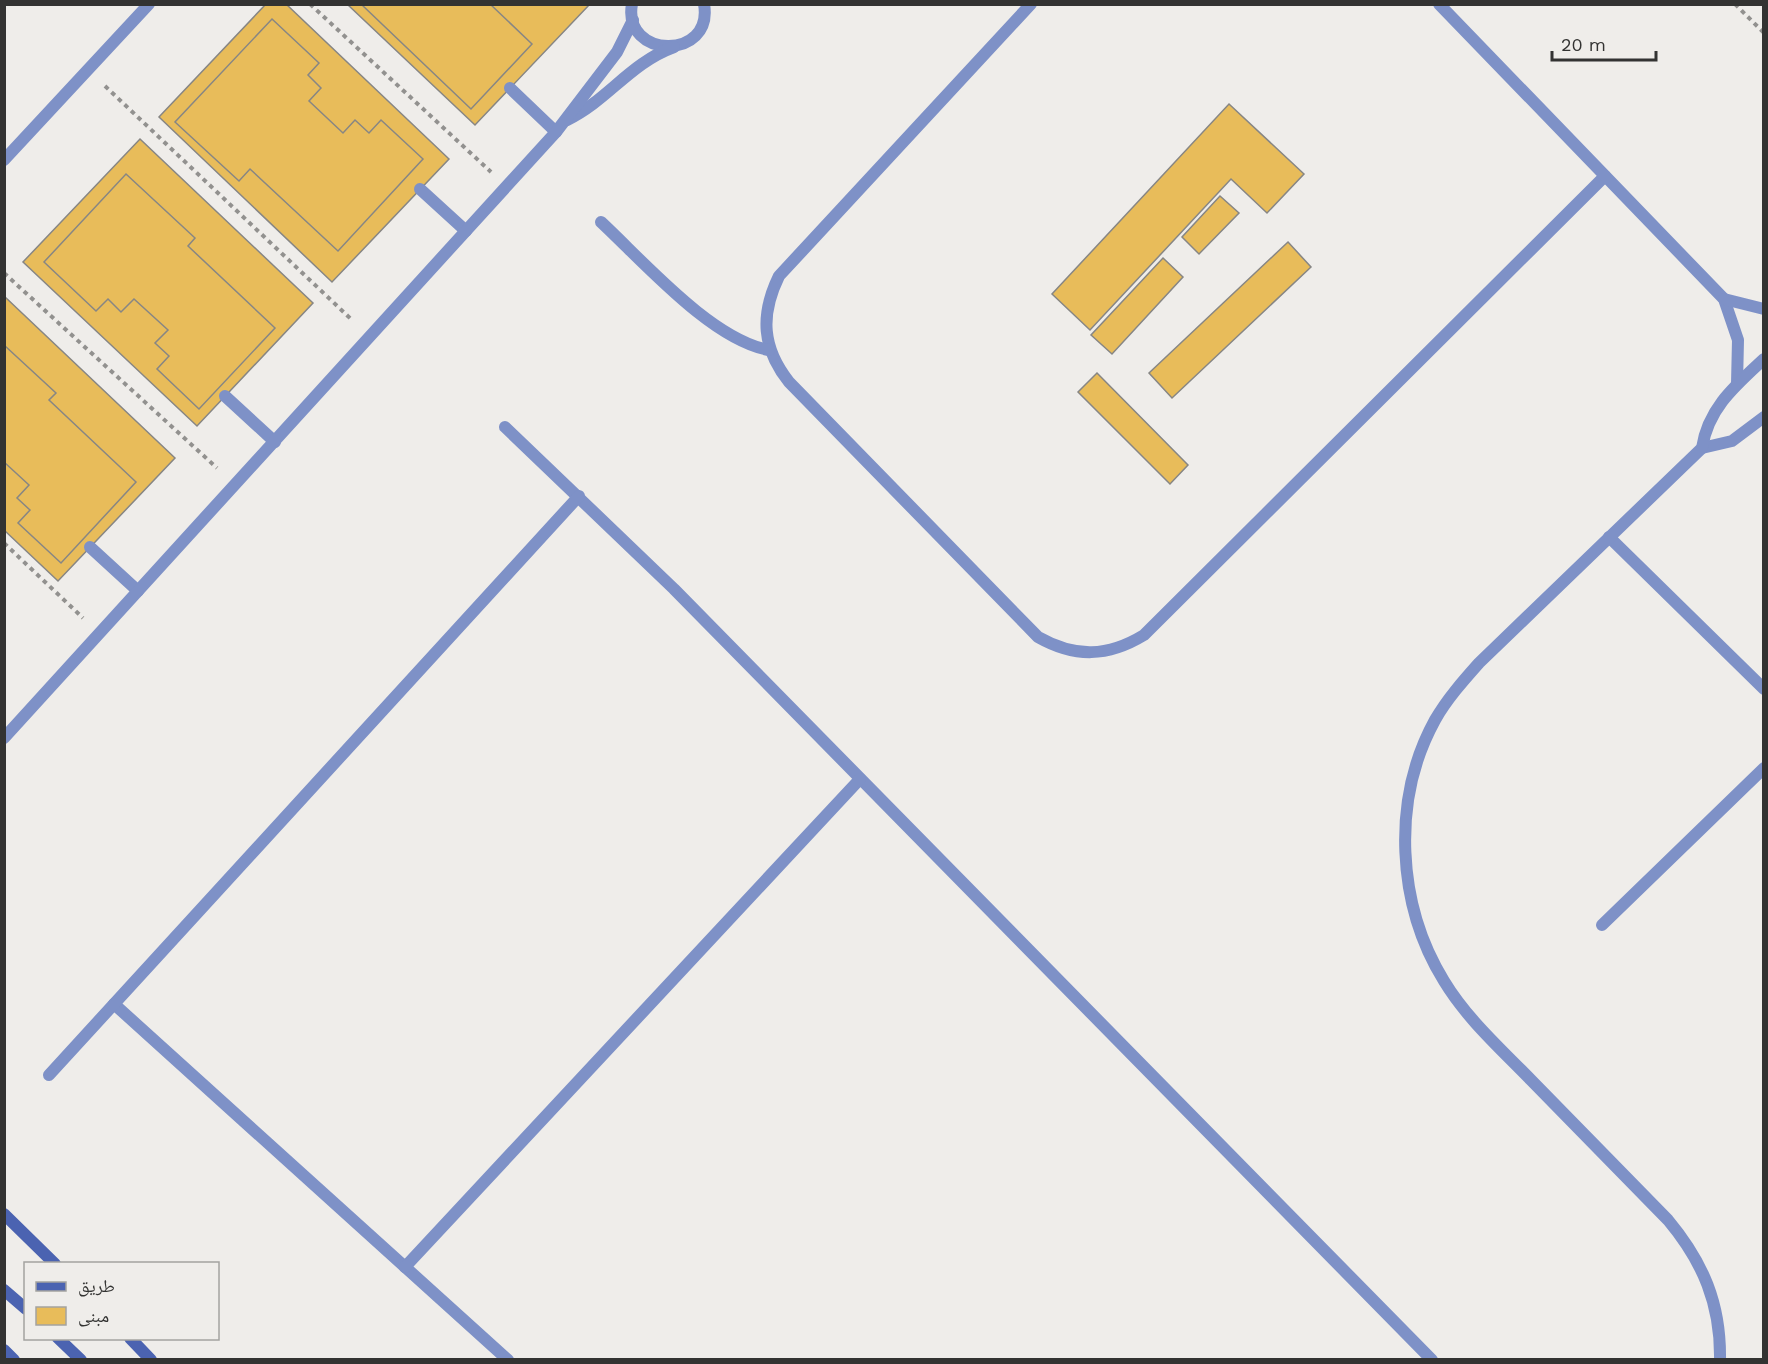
<svg xmlns="http://www.w3.org/2000/svg" width="1768" height="1364" font-family="'Work Sans','Noto Naskh Arabic',sans-serif">
<rect width="100%" height="100%" fill="#efedea"/>
<g fill="#e8bc5a" stroke="#878684" stroke-width="1.5">
<polygon points="266,4 286,4 449,159 332,282 159,117"/>
<polygon points="347,4 590,4 475,125"/>
<polygon points="361,4 490,4 532,44 471,109"/>
<polygon points="272,19 319,63 308,75 321,88 309,101 343,133 355,120 369,133 381,120 423,159 338,251 250,169 239,181 175,122"/>
<polygon points="1229,104 1304,174 1267,213 1231,179 1090,330 1052,294"/>
<polygon points="140,139 313,303 197,426 23,262"/>
<polygon points="126,174 195,238 188,246 275,328 199,409 157,369 169,356 155,343 168,330 134,299 121,312 108,299 96,311 44,262"/>
<polygon points="1220,196 1239,213 1199,254 1182,237"/>
<polygon points="1288,242 1311,267 1172,398 1149,373"/>
<polygon points="1163,258 1183,277 1112,354 1091,335"/>
<polygon points="4,296 175,458 58,581 4,530"/>
<polygon points="4,345 56,393 49,400 136,482 61,563 18,523 30,510 17,498 29,485 4,462"/>
<polygon points="1097,373 1188,465 1170,484 1078,392"/>
</g>
<g fill="none" stroke-linecap="round" stroke-linejoin="round">
<g stroke="#92918f" stroke-width="4" stroke-dasharray="4.5 4.5" stroke-linecap="butt">
<polyline points="310,4 491,172"/>
<polyline points="1735,4 1764,33"/>
<polyline points="105,86 352,320"/>
<polyline points="4,273 217,468"/>
<polyline points="4,543 83,618"/>
</g>
<g stroke="#7e91c7" stroke-width="12">
<polyline points="510,88 556,132"/>
<polyline points="420,189 466,231"/>
<polyline points="225,396 275,442"/>
<polyline points="90,547 138,591"/>
</g>
<g stroke="#7e91c7" stroke-width="12">
<path d="M632 4C622 59 714 61 704 4"/>
<path d="M1031 4 779 276C760 315 762 348 789 382L1038 637C1075 658 1108 657 1144 635L1605 176"/>
<polyline points="1439,4 1724,299 1738,340 1737,384"/>
<path d="M567 120C608 100 630 63 674 47"/>
<polyline points="4,160 149,4"/>
<path d="M601 222C644 262 712 340 769 350"/>
<polyline points="1724,299 1764,309"/>
<polyline points="505,427 674,589 1432,1360"/>
<polyline points="1702,448 1732,441 1764,417"/>
<polyline points="1609,537 1764,689"/>
<polyline points="4,738 556,132 617,52 633,20"/>
<polyline points="1602,925 1764,768"/>
<polyline points="114,1004 508,1360"/>
<polyline points="49,1075 579,496"/>
<polyline points="405,1267 860,779"/>
<path d="M1720 1360C1721 1304 1703 1262 1668 1220 1622 1173 1577 1127 1531 1080 1501 1049 1467 1019 1444 981 1397 905 1391 800 1435 720 1447 699 1463 681 1479 663L1702 448C1708 408 1736 385 1764 359"/>
</g>
<g stroke="#4b63b1" stroke-width="12">
<polyline points="4,1214 55,1264"/>
<polyline points="4,1290 26,1309"/>
<polyline points="58,1338 81,1360"/>
<polyline points="130,1338 151,1360"/>
<polyline points="4,1350 14,1360"/>
</g>
</g>
<rect width="1768" height="1364" fill="none" stroke="#333332" stroke-width="12"/>
<rect x="24" y="1262" width="195" height="78" fill="#efedea" stroke="#a4a3a0" stroke-width="1.5"/>
<rect x="36" y="1282" width="30" height="9" fill="#4b63b1" stroke="#a4a3a0" stroke-width="1.5"/>
<text x="78" y="1292" font-size="18" fill="#333332">طريق</text>
<rect x="36" y="1307" width="30" height="18" fill="#e8bc5a" stroke="#a4a3a0" stroke-width="1.5"/>
<text x="78" y="1322" font-size="18" fill="#333332">مبنى</text>
<path d="M1552 51v9h104v-9" fill="none" stroke="#333332" stroke-width="3"/>
<text x="1561" y="51" font-size="18" fill="#333332" stroke="#efedea" stroke-width="4.5" paint-order="stroke">20 m</text>
</svg>
